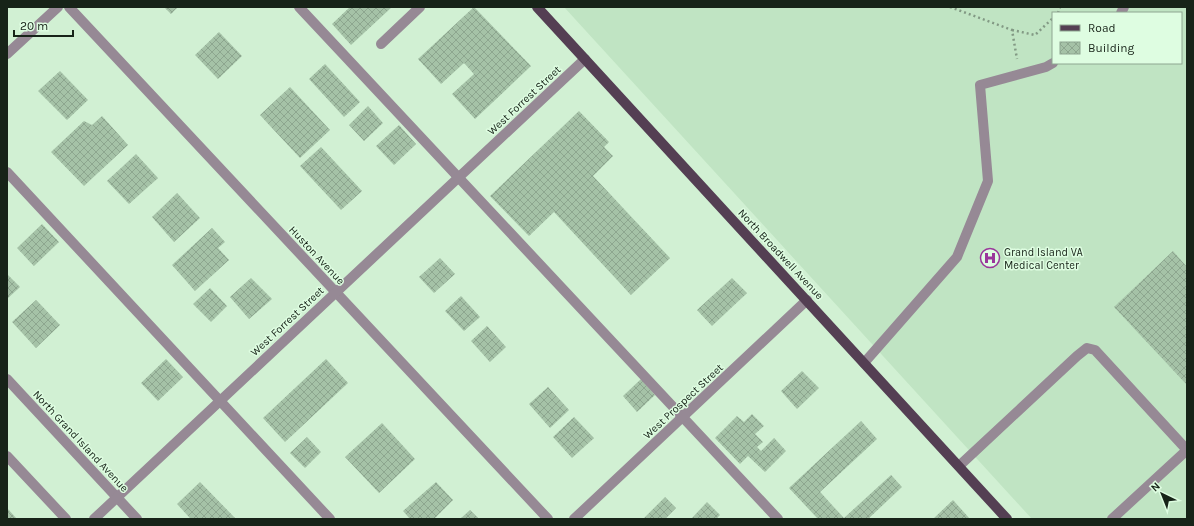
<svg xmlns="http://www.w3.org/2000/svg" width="1194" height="526" font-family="Karla,sans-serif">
<defs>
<pattern id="building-cross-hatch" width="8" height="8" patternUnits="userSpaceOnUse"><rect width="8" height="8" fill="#a5c2a7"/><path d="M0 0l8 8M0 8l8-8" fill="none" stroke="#8da68f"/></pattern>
</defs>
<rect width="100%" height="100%" fill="#d1f0d3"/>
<path fill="#c0e4c3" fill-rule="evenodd" d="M564 7H1187V519H1032ZM1053 13H1181V63H1053Z"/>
<g fill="url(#building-cross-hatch)">
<polygon points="164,7 178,7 171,14"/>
<polygon points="350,7 392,7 351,45 332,24"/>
<polygon points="474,7 531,66 475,119 452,94 474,74 464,63 441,84 418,59"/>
<polygon points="219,32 242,56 218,79 195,55"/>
<polygon points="325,64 360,102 344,117 309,79"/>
<polygon points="60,71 88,100 67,120 38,91"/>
<polygon points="290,87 330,130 300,158 260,115"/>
<polygon points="368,106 383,123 364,141 349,125"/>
<polygon points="579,111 609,142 604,147 613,156 593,176 670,258 631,295 554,212 529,236 490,196"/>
<polygon points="102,116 128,145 84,186 51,152 84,121 92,125"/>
<polygon points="399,125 416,144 394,165 376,146"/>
<polygon points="321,147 362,191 341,210 300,166"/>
<polygon points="136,154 158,178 129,204 107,181"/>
<polygon points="177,193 200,218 174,242 152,217"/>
<polygon points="42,224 59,242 34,266 17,248"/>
<polygon points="212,228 225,242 218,248 229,260 195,291 172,265"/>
<polygon points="1173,251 1187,267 1187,385 1114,307"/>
<polygon points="440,258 455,274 434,293 419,277"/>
<polygon points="7,274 20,287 7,299"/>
<polygon points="251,278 272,299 249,319 230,297"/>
<polygon points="732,278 747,293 712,326 697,310"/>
<polygon points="210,288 227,306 211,322 193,304"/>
<polygon points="461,296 480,317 464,331 445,311"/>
<polygon points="36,300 60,325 36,348 12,322"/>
<polygon points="487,326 506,347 490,362 471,341"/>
<polygon points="166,359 183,377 158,401 141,383"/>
<polygon points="326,359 348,383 285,442 263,418"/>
<polygon points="802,371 819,388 797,409 781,391"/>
<polygon points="641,379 655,395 637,412 623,396"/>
<polygon points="548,387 569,410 550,428 529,404"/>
<polygon points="752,414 764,426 755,434 763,442 757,447 761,451 774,438 786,451 765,472 748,456 740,464 715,438 737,416 744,422"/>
<polygon points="574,417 594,438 572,458 553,437"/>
<polygon points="861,421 877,439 820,492 844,518 891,475 902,487 868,519 818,519 789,488"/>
<polygon points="382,423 415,459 379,493 345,457"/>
<polygon points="307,437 321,452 305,468 290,453"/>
<polygon points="200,482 236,519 191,519 177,504"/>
<polygon points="436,482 453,500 434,519 410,519 403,511"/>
<polygon points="665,497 676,508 666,518 667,519 646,519 644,518"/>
<polygon points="953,500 970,519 933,519"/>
<polygon points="707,502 720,515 716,519 691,519"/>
<polygon points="7,508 17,519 7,519"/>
<polygon points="470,510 479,519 460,519"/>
</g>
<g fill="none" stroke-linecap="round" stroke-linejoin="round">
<g stroke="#829984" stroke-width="2.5" stroke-dasharray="2 3" stroke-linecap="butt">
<polyline points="950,7 1012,30 1017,59"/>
<polyline points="1058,13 1060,7"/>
<polyline points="1012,30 1035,35 1053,18"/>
</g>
<g stroke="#968995" stroke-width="10">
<polyline points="69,7 548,519"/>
<polyline points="299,7 778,519"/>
<polyline points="1121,13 1124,7"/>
<polyline points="381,44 420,7"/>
<polyline points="7,54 58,7"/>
<polyline points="7,172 330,519"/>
<polyline points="864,363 957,257 988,181 980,85 1046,67 1053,63"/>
<polyline points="7,379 137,519"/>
<polyline points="7,456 66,519"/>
<polyline points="959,466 1077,356 1087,348 1095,350 1187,450"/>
<polyline points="94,519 585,59"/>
<polyline points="574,519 807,300"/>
<polyline points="1112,519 1187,450"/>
</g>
<polyline stroke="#543f53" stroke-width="10" points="537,7 1007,519"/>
</g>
<defs>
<symbol id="hospital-ring" viewBox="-11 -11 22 22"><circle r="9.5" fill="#defde1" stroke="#9a369b" stroke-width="1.5"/><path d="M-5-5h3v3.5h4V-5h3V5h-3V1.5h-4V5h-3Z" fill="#9a369b"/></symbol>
</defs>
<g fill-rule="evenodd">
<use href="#hospital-ring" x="979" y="247" width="22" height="22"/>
</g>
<g text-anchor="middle" stroke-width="3" stroke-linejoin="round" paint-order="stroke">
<g font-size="11" fill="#172318" stroke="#defde1">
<text transform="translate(524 100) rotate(-43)" y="4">West Forrest Street</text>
<text transform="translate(781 254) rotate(47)" y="4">North Broadwell Avenue</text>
<text transform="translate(317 255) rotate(47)" y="4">Huston Avenue</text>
<text transform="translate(287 321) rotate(-43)" y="4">West Forrest Street</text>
<text transform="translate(683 401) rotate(-43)" y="4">West Prospect Street</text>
<text transform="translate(81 441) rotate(47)" y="4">North Grand Island Avenue</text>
</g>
<g font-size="11" fill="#172318" stroke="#defde1" text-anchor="start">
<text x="1004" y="256">Grand Island VA<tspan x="1004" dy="13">Medical Center</tspan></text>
</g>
</g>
<rect width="1194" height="526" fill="none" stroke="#172318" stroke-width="16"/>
<rect x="1052" y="12" width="130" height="52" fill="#defde1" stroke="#8ea691"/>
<rect x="1060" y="25" width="20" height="6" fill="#543f53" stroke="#8ea691"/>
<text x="1088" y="32" font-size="12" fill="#172318">Road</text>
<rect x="1060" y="42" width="20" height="12" fill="url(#building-cross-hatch)" stroke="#8ea691"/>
<text x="1088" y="52" font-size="12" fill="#172318">Building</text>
<g transform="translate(1162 494) rotate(317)" stroke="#defde1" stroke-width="3" paint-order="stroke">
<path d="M0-3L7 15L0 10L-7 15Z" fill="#172318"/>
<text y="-6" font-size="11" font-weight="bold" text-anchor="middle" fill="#172318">N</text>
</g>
<path d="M14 30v6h59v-6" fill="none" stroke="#172318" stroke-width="2"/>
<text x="20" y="30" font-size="12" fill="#172318" stroke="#defde1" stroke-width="3" paint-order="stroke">20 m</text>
</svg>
